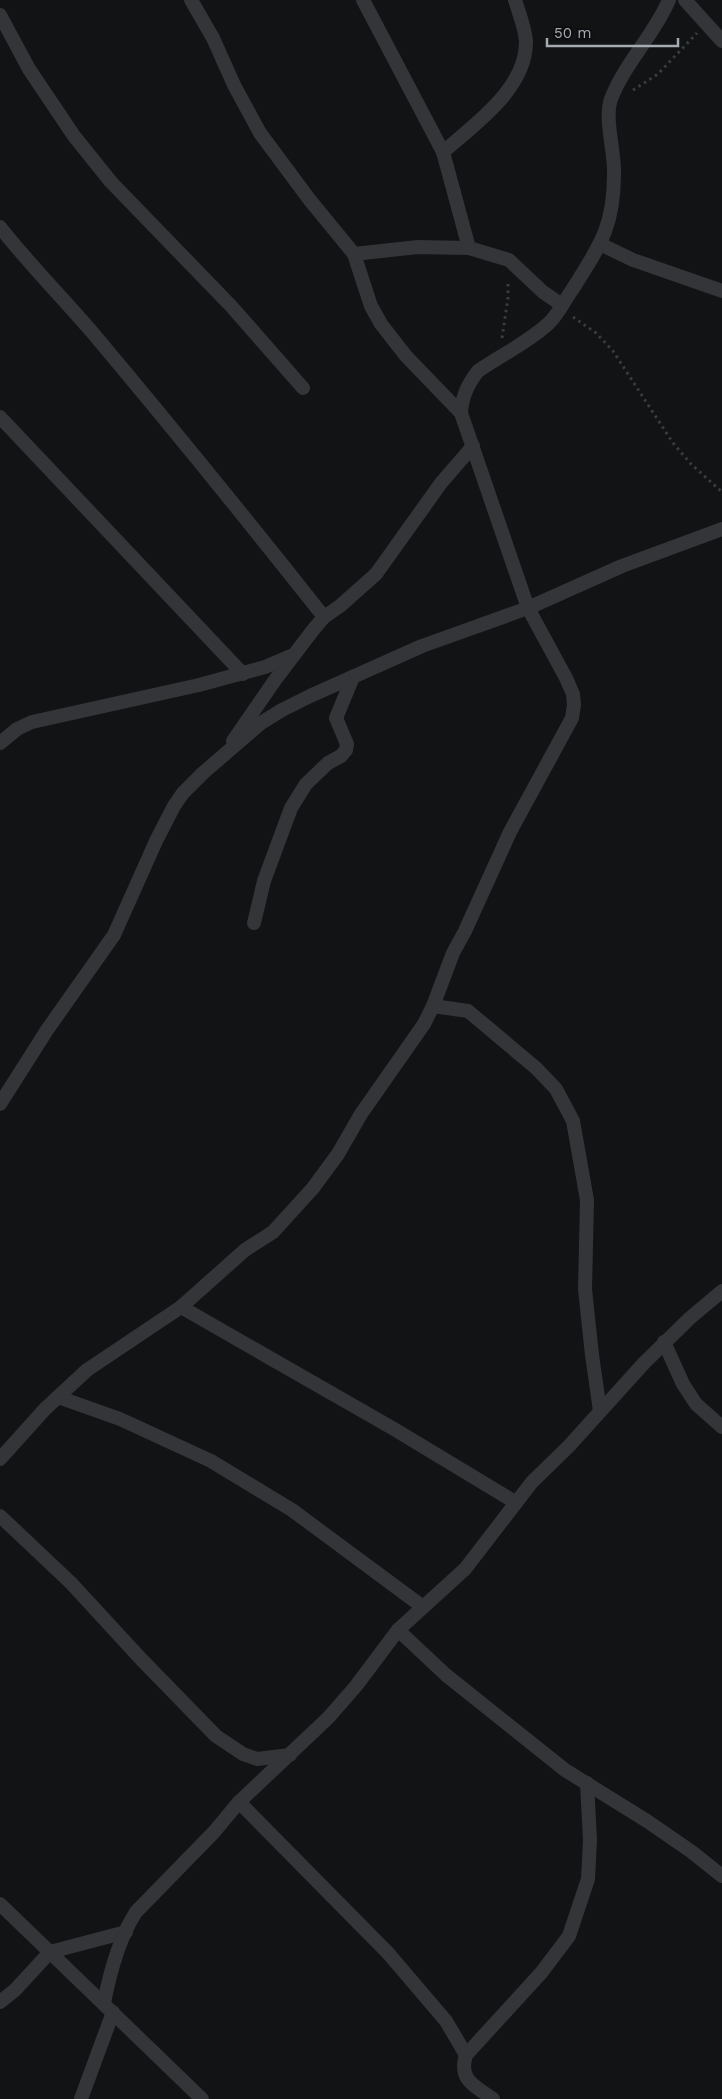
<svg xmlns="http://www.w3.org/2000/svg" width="722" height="2099" font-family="'Work Sans',sans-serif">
<rect width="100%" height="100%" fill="#121314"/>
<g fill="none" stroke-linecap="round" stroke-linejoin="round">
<g stroke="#3a3c40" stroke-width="3" stroke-dasharray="2.5 4" stroke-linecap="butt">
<polyline points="633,90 658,74 697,33"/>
<polyline points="573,317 596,333 613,351 673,443 691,464 722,492"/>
<polyline points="502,338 508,298 508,280"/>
</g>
<g stroke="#343539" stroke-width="14">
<polyline points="191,0 213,38 234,85 260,133 309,199 354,254 418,247 469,248 509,260 543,292 562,305"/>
<polyline points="363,0 443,152"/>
<polyline points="685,0 722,41"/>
<polyline points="0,15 29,69 74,136 111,182 231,306 303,388"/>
<path d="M0 227C29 264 62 297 92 332 171 426 248 521 324 617"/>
<polyline points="600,244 633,260 722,291"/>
<path d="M469 248 443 152C475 124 527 88 526 41 525 28 519 13 515 0"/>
<path d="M461 413C462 396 468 384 478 371 501 355 527 343 548 324 558 315 564 301 572 290 599 247 614 228 614 174 615 152 604 119 611 99 625 63 654 35 669 0"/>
<polyline points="0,417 243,674"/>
<polyline points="233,741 275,680 313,630 324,617 340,606 376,574 441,483 473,446"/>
<polyline points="0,743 17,729 32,722 199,685 265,667 291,656"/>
<polyline points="254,923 264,881 291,808 306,784 328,763 341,756 346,750 347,744 336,718 353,677"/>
<polyline points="433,1006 468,1011 536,1068 556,1089 573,1121 587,1200 585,1289 592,1355 600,1411"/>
<polyline points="0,1104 47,1030 114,935 156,841 174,806 183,793 203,773 261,723 282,710 310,696 422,646 528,608 622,566 722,529"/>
<polyline points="181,1307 394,1429 515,1502"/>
<polyline points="664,1342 683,1384 696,1404 722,1427"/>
<polyline points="58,1397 120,1419 211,1461 292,1510 423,1607"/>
<polyline points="0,1459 45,1409 87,1370 181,1307 245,1250 273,1232 313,1188 338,1154 361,1114 424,1024 433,1006 453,953 465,931 510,832 572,718 574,705 573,694 566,678 528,608 461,413 406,356 381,324 371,306 354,254"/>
<polyline points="0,1516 71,1583 141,1659 216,1736 243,1754 257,1759 290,1755"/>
<polyline points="398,1630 446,1675 565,1770 647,1821 692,1852 722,1876"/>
<polyline points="239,1802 388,1953 446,2021 466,2055"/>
<polyline points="0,1904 202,2099"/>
<polyline points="0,2002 15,1990 50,1952 126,1932"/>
<path d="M104 2003C110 1972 119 1938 136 1912L214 1832 239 1802 328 1718 356 1686 398 1630 465 1569 532 1482 569 1446 644 1363 690 1318 722 1291"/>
<polyline points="81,2099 113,2012"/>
<path d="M493 2099C475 2086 458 2080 466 2055L541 1973 569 1936 588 1879 590 1840 587 1783"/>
</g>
</g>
<path d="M547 38v8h131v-8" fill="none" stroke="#a5aab3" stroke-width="2.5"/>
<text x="554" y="38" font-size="15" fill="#a5aab3" stroke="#0d0e0f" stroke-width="4" paint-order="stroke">50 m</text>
</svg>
